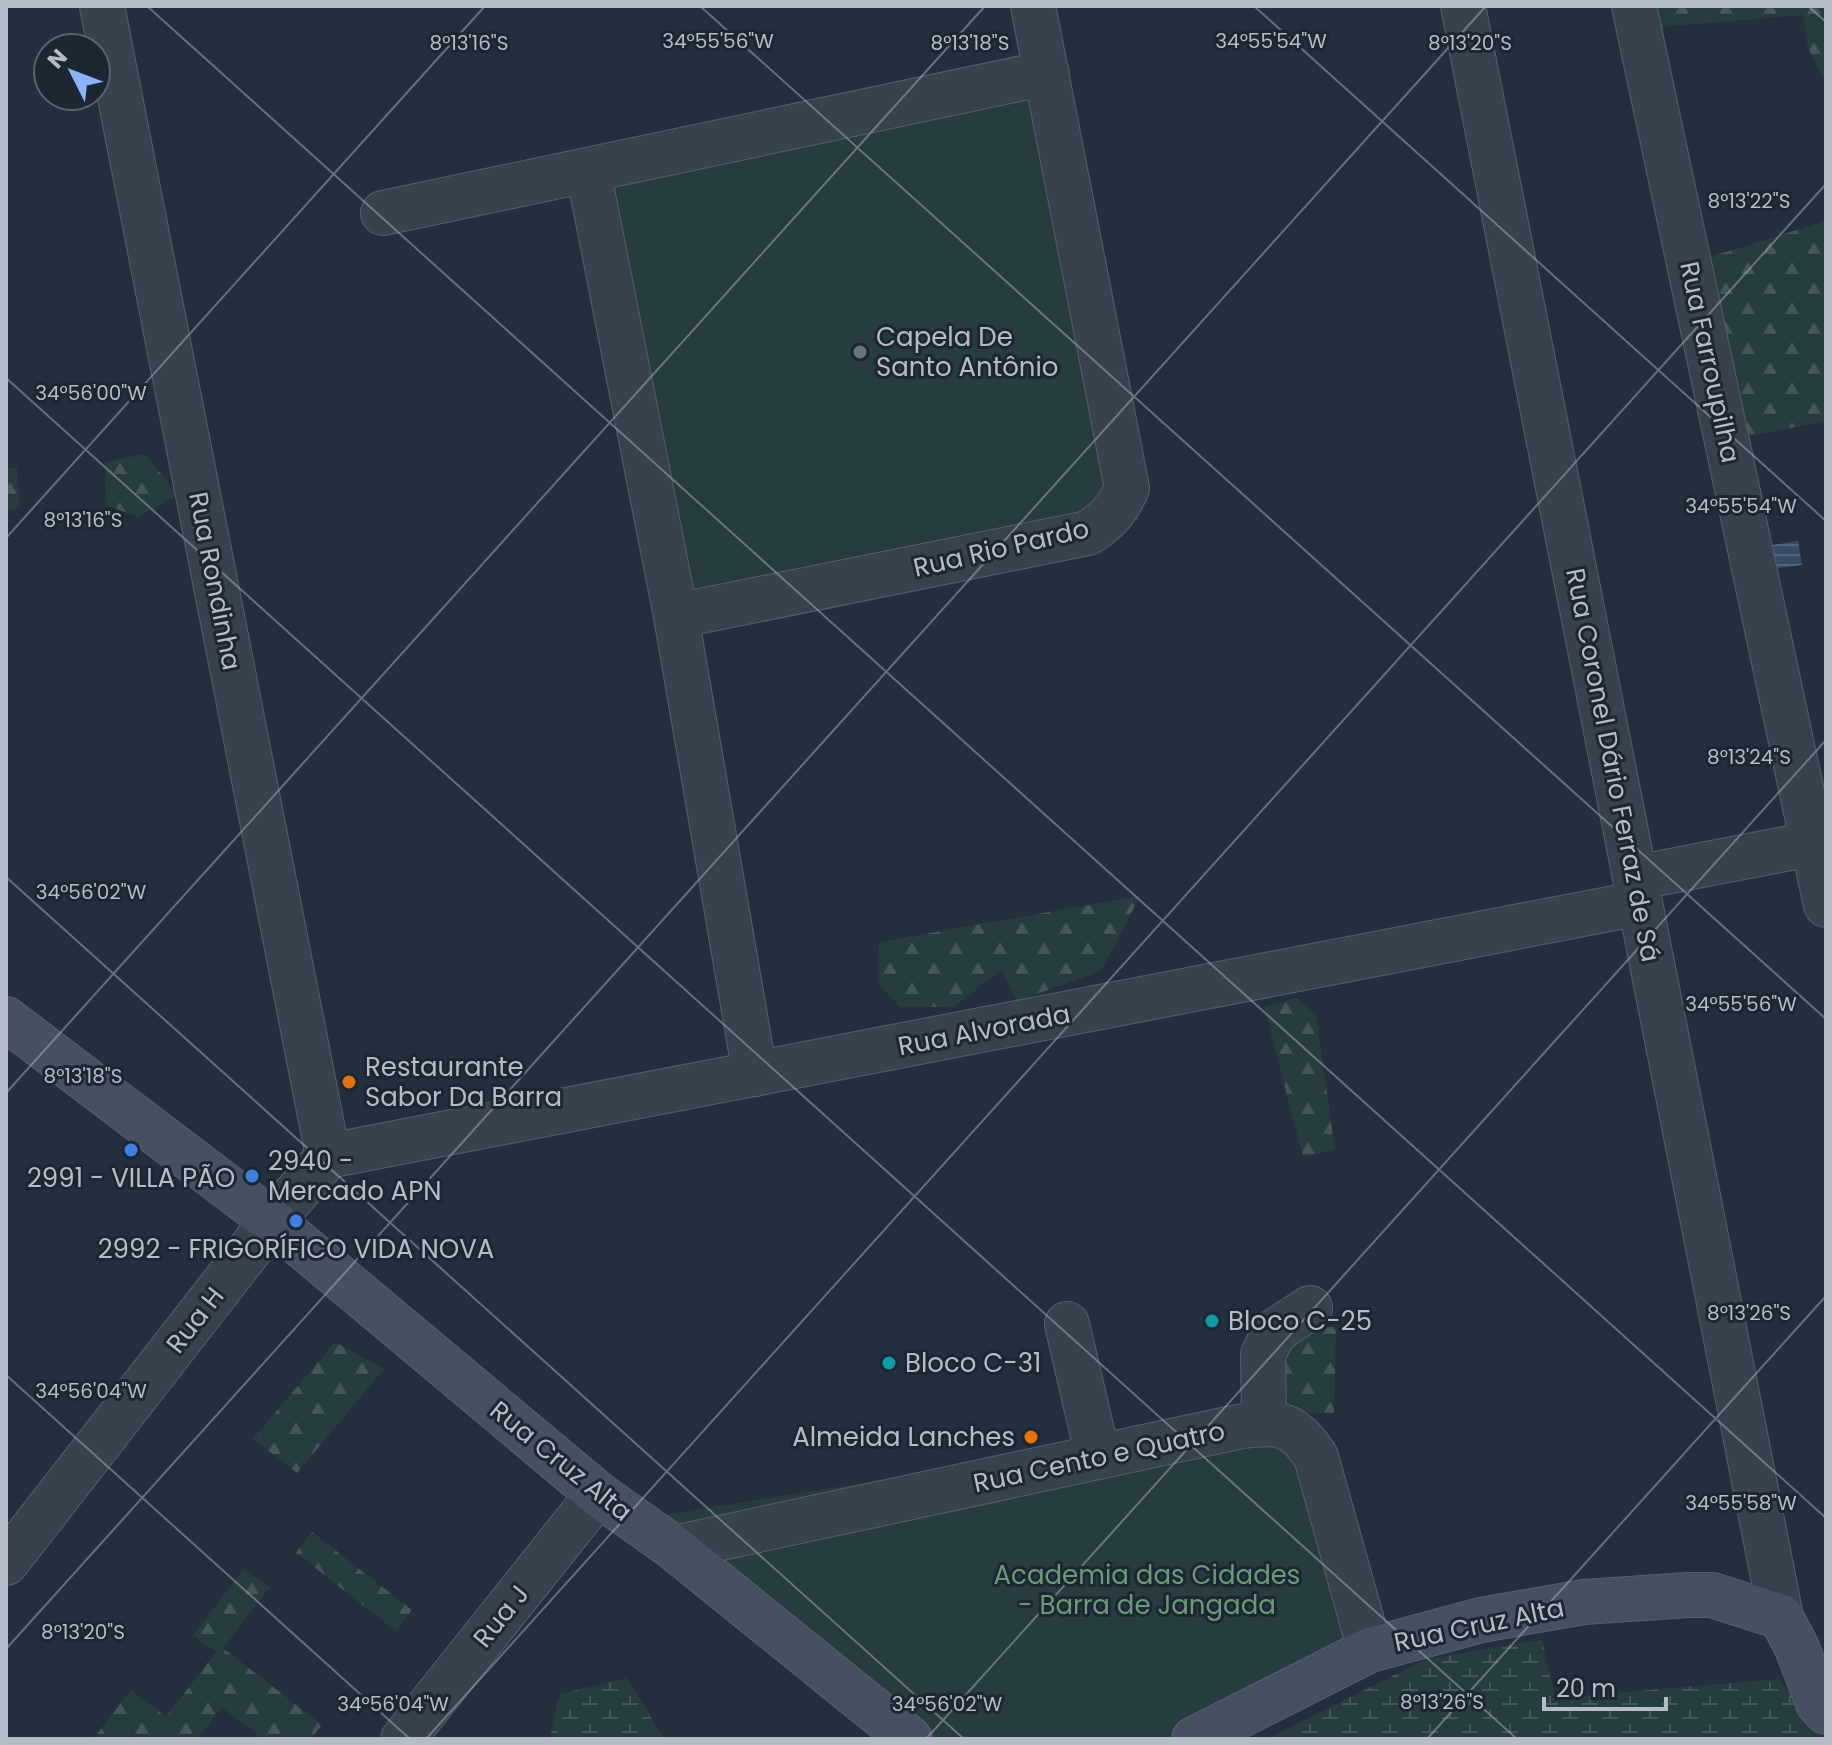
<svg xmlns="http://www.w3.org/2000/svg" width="1832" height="1745" font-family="Poppins,sans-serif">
<defs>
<pattern id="forest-firs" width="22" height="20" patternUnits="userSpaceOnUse" patternTransform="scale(2)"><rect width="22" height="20" fill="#263c3f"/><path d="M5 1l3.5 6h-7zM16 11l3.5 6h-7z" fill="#435659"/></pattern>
<pattern id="wetland-marsh" width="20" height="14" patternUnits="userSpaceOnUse" patternTransform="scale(2)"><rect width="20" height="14" fill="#263c3f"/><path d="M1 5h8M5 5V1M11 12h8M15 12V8" fill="none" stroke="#435659"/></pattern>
<pattern id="water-rules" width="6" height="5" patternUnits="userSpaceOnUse" patternTransform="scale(2)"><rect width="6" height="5" fill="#394c67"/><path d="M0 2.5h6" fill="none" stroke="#53647b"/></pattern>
</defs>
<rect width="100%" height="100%" fill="#242f3e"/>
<g fill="url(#forest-firs)">
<polygon points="1644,6 1826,6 1826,83 1808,48 1803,15 1648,28"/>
<polygon points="1826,221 1826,421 1739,438 1700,260"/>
<polygon points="145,454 178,495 138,517 106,505 105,462"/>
<polygon points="17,467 20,508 6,510 6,469"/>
<polygon points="1140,896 1101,971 1017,1001 1002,969 954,1007 900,1007 877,982 879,942"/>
<polygon points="1297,998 1316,1015 1335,1150 1303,1157 1264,1007"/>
<polygon points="1336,1326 1334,1413 1277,1412 1283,1353 1319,1329"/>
<polygon points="335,1342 384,1369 297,1473 253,1439"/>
<polygon points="312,1532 412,1610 396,1631 296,1553 223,1648 322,1725 311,1739 263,1739 222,1707 197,1739 137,1739 132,1735 124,1739 93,1739 131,1690 166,1717 216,1652 193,1635 244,1569 269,1587"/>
</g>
<g fill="url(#wetland-marsh)">
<polygon points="1542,1640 1555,1698 1779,1679 1826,1739 1267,1739 1426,1659"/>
<polygon points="627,1678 664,1739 550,1739 559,1694"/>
</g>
<g fill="#263c3f">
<polygon points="1047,73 1118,508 676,616 588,170"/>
<polygon points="1305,1413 1366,1647 1186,1739 929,1739 655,1516"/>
</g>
<polygon fill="url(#water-rules)" points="1798,541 1802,565 1763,570 1760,547"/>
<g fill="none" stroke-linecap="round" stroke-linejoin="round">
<defs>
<g id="minor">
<polyline points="102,6 328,1156"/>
<polyline points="1463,6 1781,1617"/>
<polyline points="1634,6 1826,905"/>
<polyline points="588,170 676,616 755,1074"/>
<polyline points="383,213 1047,73"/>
<path d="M676 616 1088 533C1108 520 1118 509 1127 488L1033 6"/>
<polyline points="1635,878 1826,841"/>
<polyline points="328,1156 1640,903"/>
<polyline points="1067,1324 1098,1457"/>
<polyline points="1264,1423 1263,1354 1275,1331 1310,1308"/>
<path d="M674 1548 1242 1426C1280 1421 1295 1424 1316 1457L1370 1650"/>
<polyline points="6,1563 272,1221 328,1156"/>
<polyline points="403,1739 598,1494"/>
</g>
<g id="secondary">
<polyline points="6,1019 272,1221 598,1494 674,1548 910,1739"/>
<polyline points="1194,1739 1370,1650 1481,1620 1584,1602 1688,1595 1712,1595 1781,1617 1797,1648 1818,1703 1826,1712"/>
</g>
</defs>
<use href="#minor" stroke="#565f6c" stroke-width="46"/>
<use href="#secondary" stroke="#565f6c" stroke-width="46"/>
<use href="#minor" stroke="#38414e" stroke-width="44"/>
<use href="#secondary" stroke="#465061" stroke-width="44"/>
</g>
<path fill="none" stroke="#b4bcc9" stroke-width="2" stroke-opacity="0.45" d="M147 6 1826 1518M700 6 1826 1019M1254 6 1826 521M1808 6 1826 22M6 378 1517 1739M6 538 485 6M6 877 964 1739M6 1093 985 6M6 1375 410 1739M6 1649 1486 6M426 1739 1826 184M926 1739 1826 740M1427 1739 1826 1296"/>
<circle fill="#6b7280" stroke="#1d2633" stroke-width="3" cx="860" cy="352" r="8"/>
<g fill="#e8710a" stroke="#1d2633" stroke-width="3">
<circle cx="349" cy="1082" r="8"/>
<circle cx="1031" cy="1437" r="8"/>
</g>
<g fill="#3f7fe0" stroke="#1d2633" stroke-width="3">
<circle cx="131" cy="1150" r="8"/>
<circle cx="252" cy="1176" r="8"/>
<circle cx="296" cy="1221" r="8"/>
</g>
<g fill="#0f9aa8" stroke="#1d2633" stroke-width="3">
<circle cx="1212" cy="1321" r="8"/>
<circle cx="889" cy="1363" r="8"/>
</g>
<g text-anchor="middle" stroke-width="6" stroke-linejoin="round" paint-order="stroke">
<g font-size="26" fill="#b4bcc9" stroke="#1d2633" text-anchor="start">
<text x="876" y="346">Capela De<tspan x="876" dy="30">Santo Antônio</tspan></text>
<text x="365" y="1076">Restaurante<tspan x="365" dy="30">Sabor Da Barra</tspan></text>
<text x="268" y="1170">2940 -<tspan x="268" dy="30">Mercado APN</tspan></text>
<text x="131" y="1187" text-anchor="middle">2991 - VILLA PÃO</text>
<text x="296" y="1258" text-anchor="middle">2992 - FRIGORÍFICO VIDA NOVA</text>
<text x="1228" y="1330">Bloco C-25</text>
<text x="905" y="1372">Bloco C-31</text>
<text x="1015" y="1446" text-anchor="end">Almeida Lanches</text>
</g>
<g font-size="26" fill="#b4bcc9" stroke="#1d2633">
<text transform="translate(1710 362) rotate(78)" y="9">Rua Farroupilha</text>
<text transform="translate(1001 548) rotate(-13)" y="9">Rua Rio Pardo</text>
<text transform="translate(215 581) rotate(79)" y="9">Rua Rondinha</text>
<text transform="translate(1613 765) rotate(79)" y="9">Rua Coronel Dário Ferraz de Sá</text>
<text transform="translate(984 1030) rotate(-11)" y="9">Rua Alvorada</text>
<text transform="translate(195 1320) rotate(-52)" y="9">Rua H</text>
<text transform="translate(1099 1457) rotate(-12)" y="9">Rua Cento e Quatro</text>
<text transform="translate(561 1461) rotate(39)" y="9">Rua Cruz Alta</text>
<text transform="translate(501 1616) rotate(-51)" y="9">Rua J</text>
<text transform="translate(1479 1625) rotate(-12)" y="9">Rua Cruz Alta</text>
</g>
<g font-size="26" fill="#6b9a76" stroke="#1d2633">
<text x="1147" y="1584">Academia das Cidades<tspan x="1147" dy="30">- Barra de Jangada</tspan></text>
</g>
</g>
<g font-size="20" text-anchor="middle" fill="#b4bcc9" stroke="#1d2633" stroke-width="6" stroke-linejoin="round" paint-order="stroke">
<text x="718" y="48">34°55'56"W</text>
<text x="1271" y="48">34°55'54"W</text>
<text x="469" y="50">8°13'16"S</text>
<text x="970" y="50">8°13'18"S</text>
<text x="1470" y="50">8°13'20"S</text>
<text x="1749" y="208">8°13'22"S</text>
<text x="91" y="400">34°56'00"W</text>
<text x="1741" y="513">34°55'54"W</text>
<text x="83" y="527">8°13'16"S</text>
<text x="1749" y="764">8°13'24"S</text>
<text x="91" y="899">34°56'02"W</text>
<text x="1741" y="1011">34°55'56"W</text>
<text x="83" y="1083">8°13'18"S</text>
<text x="1749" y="1320">8°13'26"S</text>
<text x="91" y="1398">34°56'04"W</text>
<text x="1741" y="1510">34°55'58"W</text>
<text x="83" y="1639">8°13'20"S</text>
<text x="1442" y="1709">8°13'26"S</text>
<text x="393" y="1711">34°56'04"W</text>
<text x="947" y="1711">34°56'02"W</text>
</g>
<rect width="1832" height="1745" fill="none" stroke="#b4bcc9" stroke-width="16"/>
<g transform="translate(72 72) rotate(312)"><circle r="38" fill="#1d2633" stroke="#59626f" stroke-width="2"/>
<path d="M0-6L14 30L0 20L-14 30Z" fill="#8ab4f8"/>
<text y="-12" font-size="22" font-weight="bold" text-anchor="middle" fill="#b4bcc9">N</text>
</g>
<path d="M1544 1697v12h122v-12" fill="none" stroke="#b4bcc9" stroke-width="4"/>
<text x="1556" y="1697" font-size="24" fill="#b4bcc9" stroke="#1d2633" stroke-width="6" paint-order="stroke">20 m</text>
</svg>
